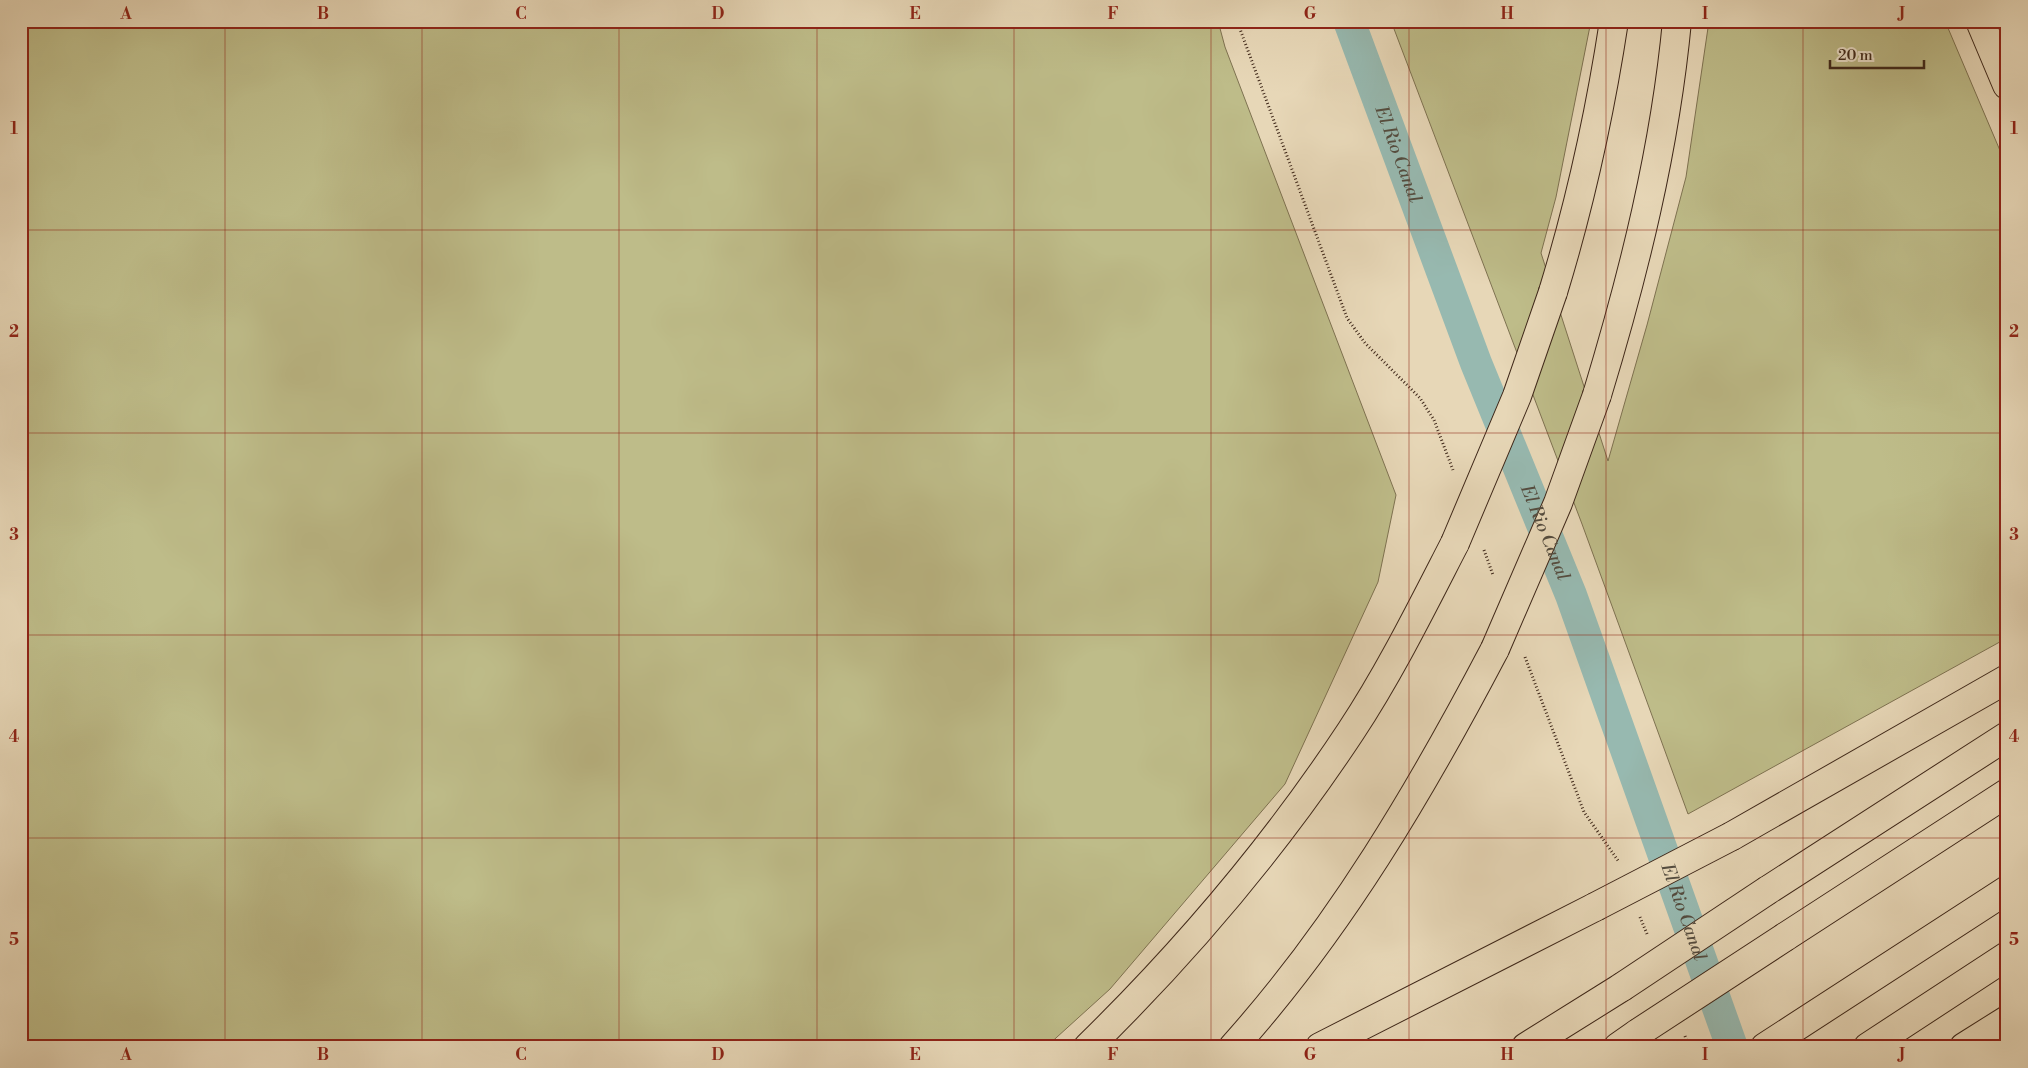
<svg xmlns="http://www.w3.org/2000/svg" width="2028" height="1068" font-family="'Libre Bodoni',serif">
<rect width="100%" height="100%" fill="#e7d7b7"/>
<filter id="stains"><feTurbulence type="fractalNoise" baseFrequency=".004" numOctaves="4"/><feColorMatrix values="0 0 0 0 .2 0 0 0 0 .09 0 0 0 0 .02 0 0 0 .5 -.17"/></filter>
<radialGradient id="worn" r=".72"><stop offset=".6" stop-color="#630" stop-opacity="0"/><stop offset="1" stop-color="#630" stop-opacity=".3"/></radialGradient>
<g fill="#bebc89" stroke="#7e7251">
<polygon points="21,21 1218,21 1225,47 1396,495 1378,582 1285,784 1110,989 1046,1047 21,1047"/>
<polygon points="1391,21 1591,21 1556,197 1541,253 1608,461 1647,325 1686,177 1709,21 1945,21 2007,167 2007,638 1688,814 1582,524"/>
</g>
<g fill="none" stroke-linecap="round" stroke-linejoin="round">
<path stroke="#97b9b0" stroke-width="32" id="s1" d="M1349 21 1476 363 1571 595 1732 1047"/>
<defs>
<g id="highway">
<polyline points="1980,21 2007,85"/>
<path d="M1553 292C1580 204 1600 113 1614 21"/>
<path d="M1597 395C1634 273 1665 149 1677 21"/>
<polyline points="1732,836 2007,679"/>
<polyline points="1768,890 2007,736"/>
<polyline points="1785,937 2007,793"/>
<path d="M1088 1047C1186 951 1275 846 1351 731 1390 672 1422 607 1455 543"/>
<path d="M1233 1047C1340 928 1421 790 1495 649"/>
<polyline points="1320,1047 1595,907"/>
<polyline points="1526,1047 1622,987"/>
<polyline points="1618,1047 1638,1033"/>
<polyline points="1765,1047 2007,890"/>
<polyline points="1868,1047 2007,956"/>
<polyline points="1964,1047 2007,1020"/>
</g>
</defs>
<use href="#highway" stroke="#3e2719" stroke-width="30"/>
<g stroke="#3e2719" stroke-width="3" stroke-dasharray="1 2.5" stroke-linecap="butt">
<polyline points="1237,21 1347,318 1365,343 1420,398 1434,420 1453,470"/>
<polyline points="1484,550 1493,575"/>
<polyline points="1525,657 1584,812 1619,862"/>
<polyline points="1640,917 1647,934"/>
<polyline points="1685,1036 1689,1047"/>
</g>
<use href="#highway" stroke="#e7d7b7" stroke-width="28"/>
<defs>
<g id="highway-bridge">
<polyline points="1455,543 1517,396 1553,292"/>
<polyline points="1495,649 1558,503 1597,395"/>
<polyline points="1595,907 1732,836"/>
<polyline points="1622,987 1768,890"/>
<polyline points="1638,1033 1785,937"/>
</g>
</defs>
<use href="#highway-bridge" stroke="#3e2719" stroke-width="30" stroke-linecap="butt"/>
<use href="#highway-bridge" stroke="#e7d7b7" stroke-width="28"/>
</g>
<path fill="none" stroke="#8f2418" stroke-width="1" stroke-opacity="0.55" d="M225 21V1047M422 21V1047M619 21V1047M817 21V1047M1014 21V1047M1211 21V1047M1409 21V1047M1606 21V1047M1803 21V1047M21 230H2007M21 433H2007M21 635H2007M21 838H2007"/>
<g text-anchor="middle" stroke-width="5" stroke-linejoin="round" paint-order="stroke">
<g font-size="18" font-style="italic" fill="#544c3f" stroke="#efe5d0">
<text dy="6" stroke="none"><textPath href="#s1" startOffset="142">El Rio Canal</textPath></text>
<text dy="6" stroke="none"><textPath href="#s1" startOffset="548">El Rio Canal</textPath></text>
<text dy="6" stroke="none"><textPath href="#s1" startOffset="952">El Rio Canal</textPath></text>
</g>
</g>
<rect width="2028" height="1068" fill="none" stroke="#e7d7b7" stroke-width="55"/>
<path d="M1830 60v8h94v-8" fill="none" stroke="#3e2719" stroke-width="2.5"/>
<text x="1838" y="60" font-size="15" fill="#3e2719" stroke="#efe5d0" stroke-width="4" paint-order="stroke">20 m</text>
<rect x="28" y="28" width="1972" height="1012" fill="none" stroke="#8f2418" stroke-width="2"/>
<g font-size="16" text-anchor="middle" font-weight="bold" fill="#8f2418">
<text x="126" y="19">A</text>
<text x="323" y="19">B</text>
<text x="521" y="19">C</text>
<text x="718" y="19">D</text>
<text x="915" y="19">E</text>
<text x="1113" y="19">F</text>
<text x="1310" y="19">G</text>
<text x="1507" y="19">H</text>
<text x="1705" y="19">I</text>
<text x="1902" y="19">J</text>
<text x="14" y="134">1</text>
<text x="2014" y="134">1</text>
<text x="14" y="337">2</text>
<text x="2014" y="337">2</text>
<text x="14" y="540">3</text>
<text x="2014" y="540">3</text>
<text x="14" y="742">4</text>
<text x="2014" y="742">4</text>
<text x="14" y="945">5</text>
<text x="2014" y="945">5</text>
<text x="126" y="1060">A</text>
<text x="323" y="1060">B</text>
<text x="521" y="1060">C</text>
<text x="718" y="1060">D</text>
<text x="915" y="1060">E</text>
<text x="1113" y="1060">F</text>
<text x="1310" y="1060">G</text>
<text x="1507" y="1060">H</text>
<text x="1705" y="1060">I</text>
<text x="1902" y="1060">J</text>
</g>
<rect width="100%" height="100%" filter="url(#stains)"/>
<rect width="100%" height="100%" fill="url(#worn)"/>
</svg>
